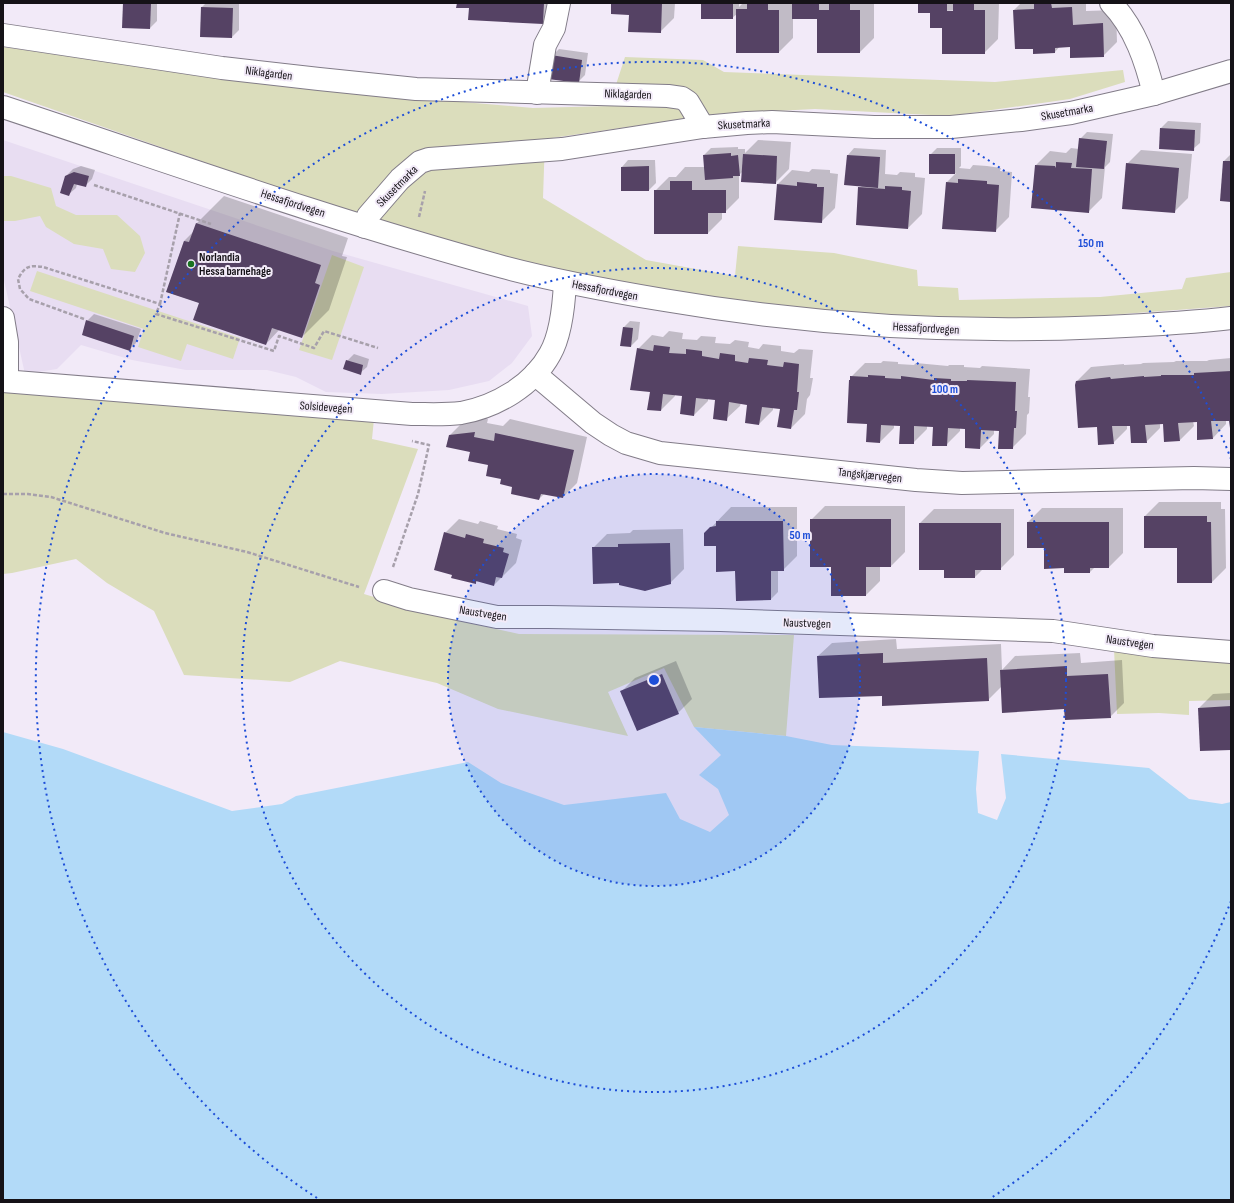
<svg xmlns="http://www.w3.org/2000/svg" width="1234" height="1203" font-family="'Sofia Sans Condensed',sans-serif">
<rect width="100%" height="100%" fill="#f2eaf8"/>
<polygon fill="#e8ddf2" points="3,140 333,251 528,306 532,336 512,363 489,381 449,390 382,394 326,392 296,377 267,370 186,370 132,360 81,345 57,369 25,374 3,276"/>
<g fill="#dbddbc">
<polygon points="3,47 369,94 533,108 609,106 625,57 703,60 724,72 995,82 1123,70 1125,82 1070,99 950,116 815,109 718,114 545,139 543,198 646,260 735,276 738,246 834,253 917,270 918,286 958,288 959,300 1100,297 1182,289 1186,278 1231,272 1231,306 1055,319 962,323 778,311 569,274 426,238 344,211 3,92"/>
<polygon points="3,176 11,176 51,188 56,206 76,215 117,215 140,236 145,253 135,272 111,269 103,249 74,244 46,227 40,216 15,221 3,221"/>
<polygon points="332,255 364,267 332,360 299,350"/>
<polygon points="37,271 240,338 233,359 187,344 181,361 138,347 144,329 30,291"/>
<polygon points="3,390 374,419 372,439 418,449 364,594 433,615 519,634 794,635 786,736 694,727 664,668 608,692 628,736 498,709 437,683 340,661 290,682 184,675 154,611 107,583 76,559 12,573 3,574"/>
<polygon points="1114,649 1231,662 1231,700 1189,701 1189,715 1159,713 1117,714"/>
</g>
<polygon fill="#b2daf8" points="694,727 786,736 832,745 979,751 976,789 978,813 997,820 1006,798 1001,754 1149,768 1189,799 1222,804 1231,802 1231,1200 3,1200 3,732 63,749 232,811 282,804 296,796 468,762 501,783 564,805 666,793 680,819 710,832 729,815 718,789 699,775 721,755"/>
<g fill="#0003" fill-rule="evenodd">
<polygon points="124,3 157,3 157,21 150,28"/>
<polygon points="206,3 239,3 239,30 232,37 202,7"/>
<polygon points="458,3 557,3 556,9 542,23 470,7"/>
<polygon points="612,3 675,3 674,18 660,32"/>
<polygon points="702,3 739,3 739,7 743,3 874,3 874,38 860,52 818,18 793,18 793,38 779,52 737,14 732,18"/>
<path d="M919 3H999L998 39 984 53 943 27 931 13ZM958 10V12L944 13V11Z"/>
<polygon points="1021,3 1086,3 1086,11 1116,10 1117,42 1103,56 1071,46 1060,46 1055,52 1034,48 1014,10"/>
<polygon points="559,49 588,53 585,75 578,82 552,56"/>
<polygon points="1168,121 1201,123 1200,143 1193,149 1160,148 1161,128"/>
<polygon points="1087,132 1113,134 1110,162 1105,167 1102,198 1088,212 1036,165 1050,151 1066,153 1071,148 1079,149 1080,139"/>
<polygon points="758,140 791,142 789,169 775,183 743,171 738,176 739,176 739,198 725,212 722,212 722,219 708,233 655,191 669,177 676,177 685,167 705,167 704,155 711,148 738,147 738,149 745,149 745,153"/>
<polygon points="854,148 886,150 885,174 897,175 900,172 915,173 915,177 925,178 922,214 908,228 859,188 862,186 848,155"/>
<polygon points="937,148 961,148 961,166 959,168 970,169 973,165 987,166 1001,168 1000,171 1012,172 1009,217 995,231 947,182 956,173 930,173 930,155"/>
<polygon points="1141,150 1192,154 1188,198 1174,212 1127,164"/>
<polygon points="1231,154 1231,201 1224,161"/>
<polygon points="628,160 655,160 656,183 649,190 622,167"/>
<polygon points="81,166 95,170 92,179 85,186 77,184 76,188 69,194 66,176 73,169"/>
<polygon points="812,169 830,170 830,173 838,174 835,208 821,222 778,184 792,170 809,172"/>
<polygon points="224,196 348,238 342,256 347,257 329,310 302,337 280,329 266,344 200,303 167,292 184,241 193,232 197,223"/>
<polygon points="94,314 141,329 136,343 129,350 87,321"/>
<polygon points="630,321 640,322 638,339 631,346 624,327"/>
<polygon points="669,331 683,333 682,339 697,340 701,336 716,337 715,343 730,344 735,340 749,342 748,347 759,349 763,344 781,346 781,351 794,353 799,349 813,350 810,378 813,378 810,395 807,399 805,414 791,428 781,408 773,407 773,410 759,424 748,404 741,403 740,406 726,419 716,399 708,398 708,401 694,415 683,395 675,394 675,396 661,410 651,391 638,349 652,335 663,337"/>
<polygon points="354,354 369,359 367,367 360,373 347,361"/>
<polygon points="1231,358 1231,431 1230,419 1226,420 1226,424 1213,438 1198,421 1193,421 1194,426 1180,440 1164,423 1160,423 1160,428 1146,442 1131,425 1127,425 1127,429 1113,443 1098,426 1077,381 1091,367 1124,364 1124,365 1141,364 1143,363 1174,362 1176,361 1207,361 1209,360"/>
<polygon points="883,361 898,362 898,364 914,365 916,363 948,366 949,365 964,365 964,367 980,368 982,366 1030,369 1028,397 1030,397 1029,413 1027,415 1026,434 1012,448 1000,430 994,429 994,434 980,448 966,428 960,428 960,431 946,445 934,426 927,426 927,429 913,443 901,425 894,424 894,428 880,442 868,423 851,379 851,377 865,363 881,363"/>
<polygon points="488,419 487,423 503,426 510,419 587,437 577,483 563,497 545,493 539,499 513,486 502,479 489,464 450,435 464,421"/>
<polygon points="1159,502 1221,502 1221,509 1225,509 1226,568 1212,582 1178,547 1145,516"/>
<polygon points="825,506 905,506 905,552 891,566 880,566 880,581 866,595 832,566 811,520"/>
<polygon points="731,507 797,507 797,556 783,570 778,570 778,592 771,599 736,570 717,545 705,534"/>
<polygon points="1042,508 1123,508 1123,553 1109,567 1095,567 1090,572 1065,567 1028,522"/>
<polygon points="934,509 1014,509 1014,555 1000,569 983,569 975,577 945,577 945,569 920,523"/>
<polygon points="459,519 478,524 480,521 498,526 497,529 517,534 516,538 522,540 516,563 494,585 478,581 475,583 453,574 445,533"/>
<polygon points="683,529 684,569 670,583 593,548 607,534 630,533 633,530"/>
<polygon points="896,639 897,649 1001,644 1002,670 1015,656 1080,653 1081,663 1122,660 1124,703 1110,717 1065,708 1002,686 988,700 883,695 818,656 832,643"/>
<polygon points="676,661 692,699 678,713 621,692 635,678"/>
<polygon points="1231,693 1231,749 1201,750 1199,708 1213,694"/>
</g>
<g fill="#554264">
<polygon points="123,3 151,3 150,29 122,28"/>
<polygon points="457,3 544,3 543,24 468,20 469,8 456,8"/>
<polygon points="611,3 662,3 661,33 628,32 629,15 611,14"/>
<rect x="701" y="3" width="32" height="16"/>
<polygon points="747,3 768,3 768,10 779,10 779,53 736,53 736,9 747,9"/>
<polygon points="792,3 819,3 819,10 829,10 829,3 850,3 850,10 860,10 860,53 817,53 817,19 792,19"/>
<polygon points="918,3 947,3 947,11 953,11 953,3 974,4 974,10 985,10 985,54 942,54 942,28 930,28 930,13 918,13"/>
<polygon points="1051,3 1052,8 1072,7 1073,25 1103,23 1104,57 1070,58 1070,47 1055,48 1055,53 1033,54 1033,49 1015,49 1013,10 1034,9 1034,4"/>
<polygon points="201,7 233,8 232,38 200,37"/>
<polygon points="551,55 582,60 579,83 548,79"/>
<polygon points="1160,128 1195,130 1194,151 1159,149"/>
<polygon points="1079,138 1107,141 1104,169 1076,167"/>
<polygon points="731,153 731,156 738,155 740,176 733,176 733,178 705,180 703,155"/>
<polygon points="743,154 777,156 776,184 741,182"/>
<rect x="929" y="154" width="26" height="20"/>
<polygon points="847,155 880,157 878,188 844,185"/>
<polygon points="1223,161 1231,161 1231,202 1220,201"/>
<polygon points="1056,162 1072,163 1071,168 1092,169 1089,213 1031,208 1035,165 1055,166 1056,168"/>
<polygon points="1126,163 1179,168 1175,213 1122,209"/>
<polygon points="649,166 649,191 621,191 621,167"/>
<polygon points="74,172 89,176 86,187 74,184 69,196 60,193 65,176"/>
<polygon points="958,179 987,181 987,184 999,185 996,232 942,229 946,182 958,183"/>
<polygon points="670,181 692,181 692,190 726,190 726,213 708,213 708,234 654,234 654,190 670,190"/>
<polygon points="797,182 817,184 817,187 824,187 822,223 774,220 777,184 797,186"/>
<polygon points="885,186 902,187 902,190 911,191 908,229 856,225 858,187 885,189"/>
<polygon points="196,223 321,265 315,283 320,285 302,338 272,328 266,345 193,320 199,303 166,292 184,241 189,242"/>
<polygon points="86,320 134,336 130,351 82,335"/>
<polygon points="623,327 633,328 631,347 620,346"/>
<polygon points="654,345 670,347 669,353 686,354 686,349 702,351 702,356 719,359 720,353 735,355 735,361 748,363 749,358 768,360 767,365 783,367 784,362 799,364 797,392 799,392 797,410 794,410 791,429 777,427 780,409 762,407 759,425 745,423 747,405 729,402 727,421 713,419 715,400 696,398 694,416 680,414 682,396 663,394 661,411 647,410 650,392 630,390 637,348 653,351"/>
<polygon points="346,360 363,365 361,375 343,369"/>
<polygon points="1231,371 1231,428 1230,428 1229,421 1211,421 1213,439 1197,440 1197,422 1178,423 1180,441 1164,442 1163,424 1145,425 1147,443 1131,443 1130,426 1112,426 1114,444 1098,445 1097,427 1078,428 1075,385 1076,381 1110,377 1111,379 1144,376 1144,377 1161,376 1161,375 1194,375 1194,373"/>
<polygon points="868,375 885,376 885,378 901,379 901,376 934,380 934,378 951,379 951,381 967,381 967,380 1016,382 1015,411 1017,411 1016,428 1014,428 1013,449 998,449 999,431 981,430 980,449 965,448 965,429 948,428 947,446 932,446 933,427 914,426 914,444 899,444 900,426 881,425 880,443 866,442 867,424 847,423 849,380 850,380 850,376 868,377"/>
<polygon points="475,432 474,437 494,441 495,433 574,450 563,498 541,494 539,500 511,494 512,487 500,484 501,479 486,476 488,465 468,461 470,452 446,447 449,435"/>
<polygon points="1144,516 1207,516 1207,522 1211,522 1212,583 1177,583 1177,548 1144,548"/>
<polygon points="810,519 891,519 891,567 866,567 866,596 831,596 831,567 810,567"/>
<polygon points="716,521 783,521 784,571 771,571 771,600 736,601 735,571 716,572 716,546 704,546 704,533 710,527 716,526"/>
<polygon points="1027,522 1109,522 1109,568 1090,568 1090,573 1064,573 1064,568 1044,569 1044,548 1027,548"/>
<polygon points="919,523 1001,523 1001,570 975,570 975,578 944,578 944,570 919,570"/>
<polygon points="444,532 465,538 466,534 484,539 483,543 504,548 503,552 509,554 502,578 496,577 494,586 476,581 476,584 451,578 452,575 434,570"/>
<polygon points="670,543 671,584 645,591 619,585 619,583 593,584 592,547 618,547 618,544"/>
<polygon points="883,653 883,663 987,658 989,701 882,706 882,696 819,698 817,656"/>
<polygon points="1067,666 1067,676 1108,674 1111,718 1065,720 1064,709 1002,713 1000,670"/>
<polygon points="662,674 679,714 637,731 620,691"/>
<polygon points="1231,706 1231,750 1200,751 1198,708"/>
</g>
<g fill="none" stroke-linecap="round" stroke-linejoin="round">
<defs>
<g id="minor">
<path d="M1111 3C1135 28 1146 61 1154 94"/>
<polyline points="3,35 222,68 319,79 416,89 668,96 682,98 688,102 703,127"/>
<polyline points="537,93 545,45 554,28 559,3"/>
<path d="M3 107C169 162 334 221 503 267 556 281 610 291 664 300 810 325 957 334 1105 327 1147 325 1189 323 1231 318"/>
<polyline points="365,227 368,216 400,179 420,162 429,159 562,149 703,127 747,123 772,122 874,127 951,127 1021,120 1071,113 1154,94 1231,71"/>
<polyline points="3,318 7,342 7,381"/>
<polyline points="535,374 593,423 611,435 626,443 660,453 916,480 962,483 1194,478 1231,479"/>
<path d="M3 381 412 414C428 414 445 415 461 413 496 407 533 385 550 354 561 335 564 303 565 282"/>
<polyline points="384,591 409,599 497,617 548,617 720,620 1053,631 1153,646 1231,652"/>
</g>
</defs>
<use href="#minor" stroke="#827c88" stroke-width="24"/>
<g stroke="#a7a0ab" stroke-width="2.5" stroke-dasharray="4 2" stroke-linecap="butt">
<polyline points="94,185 211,224"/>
<polyline points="419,217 425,191"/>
<polyline points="160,304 180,213"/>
<path d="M84 319 29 299 20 289 18 279C25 266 29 265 43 267L160 304 156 314 274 351 279 336 314 348 324 331 378 348"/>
<polyline points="3,494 28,494 51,497 165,533 247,552 359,587"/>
<polyline points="393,567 418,494 429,445 412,441"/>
</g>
<use href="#minor" stroke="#fff" stroke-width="22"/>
</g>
<circle cx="654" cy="680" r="206" fill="#1d4ed8" fill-opacity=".12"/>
<g fill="none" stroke="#1d4ed8" stroke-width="2" stroke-dasharray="2 4">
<circle cx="654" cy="680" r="206"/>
<circle cx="654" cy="680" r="412"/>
<path d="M1231 901A618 618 0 0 1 991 1198M317 1198A618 618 0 1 1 1231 459"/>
</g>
<circle fill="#197321" stroke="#f2eaf8" stroke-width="1.5" cx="191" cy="264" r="4"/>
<g text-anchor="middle" stroke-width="4" stroke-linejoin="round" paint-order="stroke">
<g font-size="12" fill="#151217" stroke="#f2eaf8">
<text transform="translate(269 73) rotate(7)" y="4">Niklagarden</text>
<text transform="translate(628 94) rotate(2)" y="4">Niklagarden</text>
<text transform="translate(1067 112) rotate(-10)" y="4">Skusetmarka</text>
<text transform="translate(744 124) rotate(-3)" y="4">Skusetmarka</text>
<text transform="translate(397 186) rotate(-45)" y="4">Skusetmarka</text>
<text transform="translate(293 203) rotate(18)" y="4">Hessafjordvegen</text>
<text transform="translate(605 290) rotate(11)" y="4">Hessafjordvegen</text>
<text transform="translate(926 328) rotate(3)" y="4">Hessafjordvegen</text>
<text transform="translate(326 407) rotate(4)" y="4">Solsidevegen</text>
<text transform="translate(870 475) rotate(6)" y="4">Tangskjærvegen</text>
<text transform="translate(483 613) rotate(9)" y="4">Naustvegen</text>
<text transform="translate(807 623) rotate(2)" y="4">Naustvegen</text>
<text transform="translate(1130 642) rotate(8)" y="4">Naustvegen</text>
</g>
<g font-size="12" font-weight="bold" fill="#151217" stroke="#f2eaf8" text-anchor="start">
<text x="199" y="261">Norlandia<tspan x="199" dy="14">Hessa barnehage</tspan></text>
</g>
</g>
<circle cx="654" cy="680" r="6" fill="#1d4ed8" stroke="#f2eaf8" stroke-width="2"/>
<g font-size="12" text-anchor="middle" font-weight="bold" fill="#1d4ed8" stroke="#f2eaf8" stroke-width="4" stroke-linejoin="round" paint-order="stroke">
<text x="1091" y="247">150 m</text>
<text x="945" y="393">100 m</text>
<text x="800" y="539">50 m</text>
</g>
<rect width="1234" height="1203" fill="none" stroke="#151217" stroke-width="8"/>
</svg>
